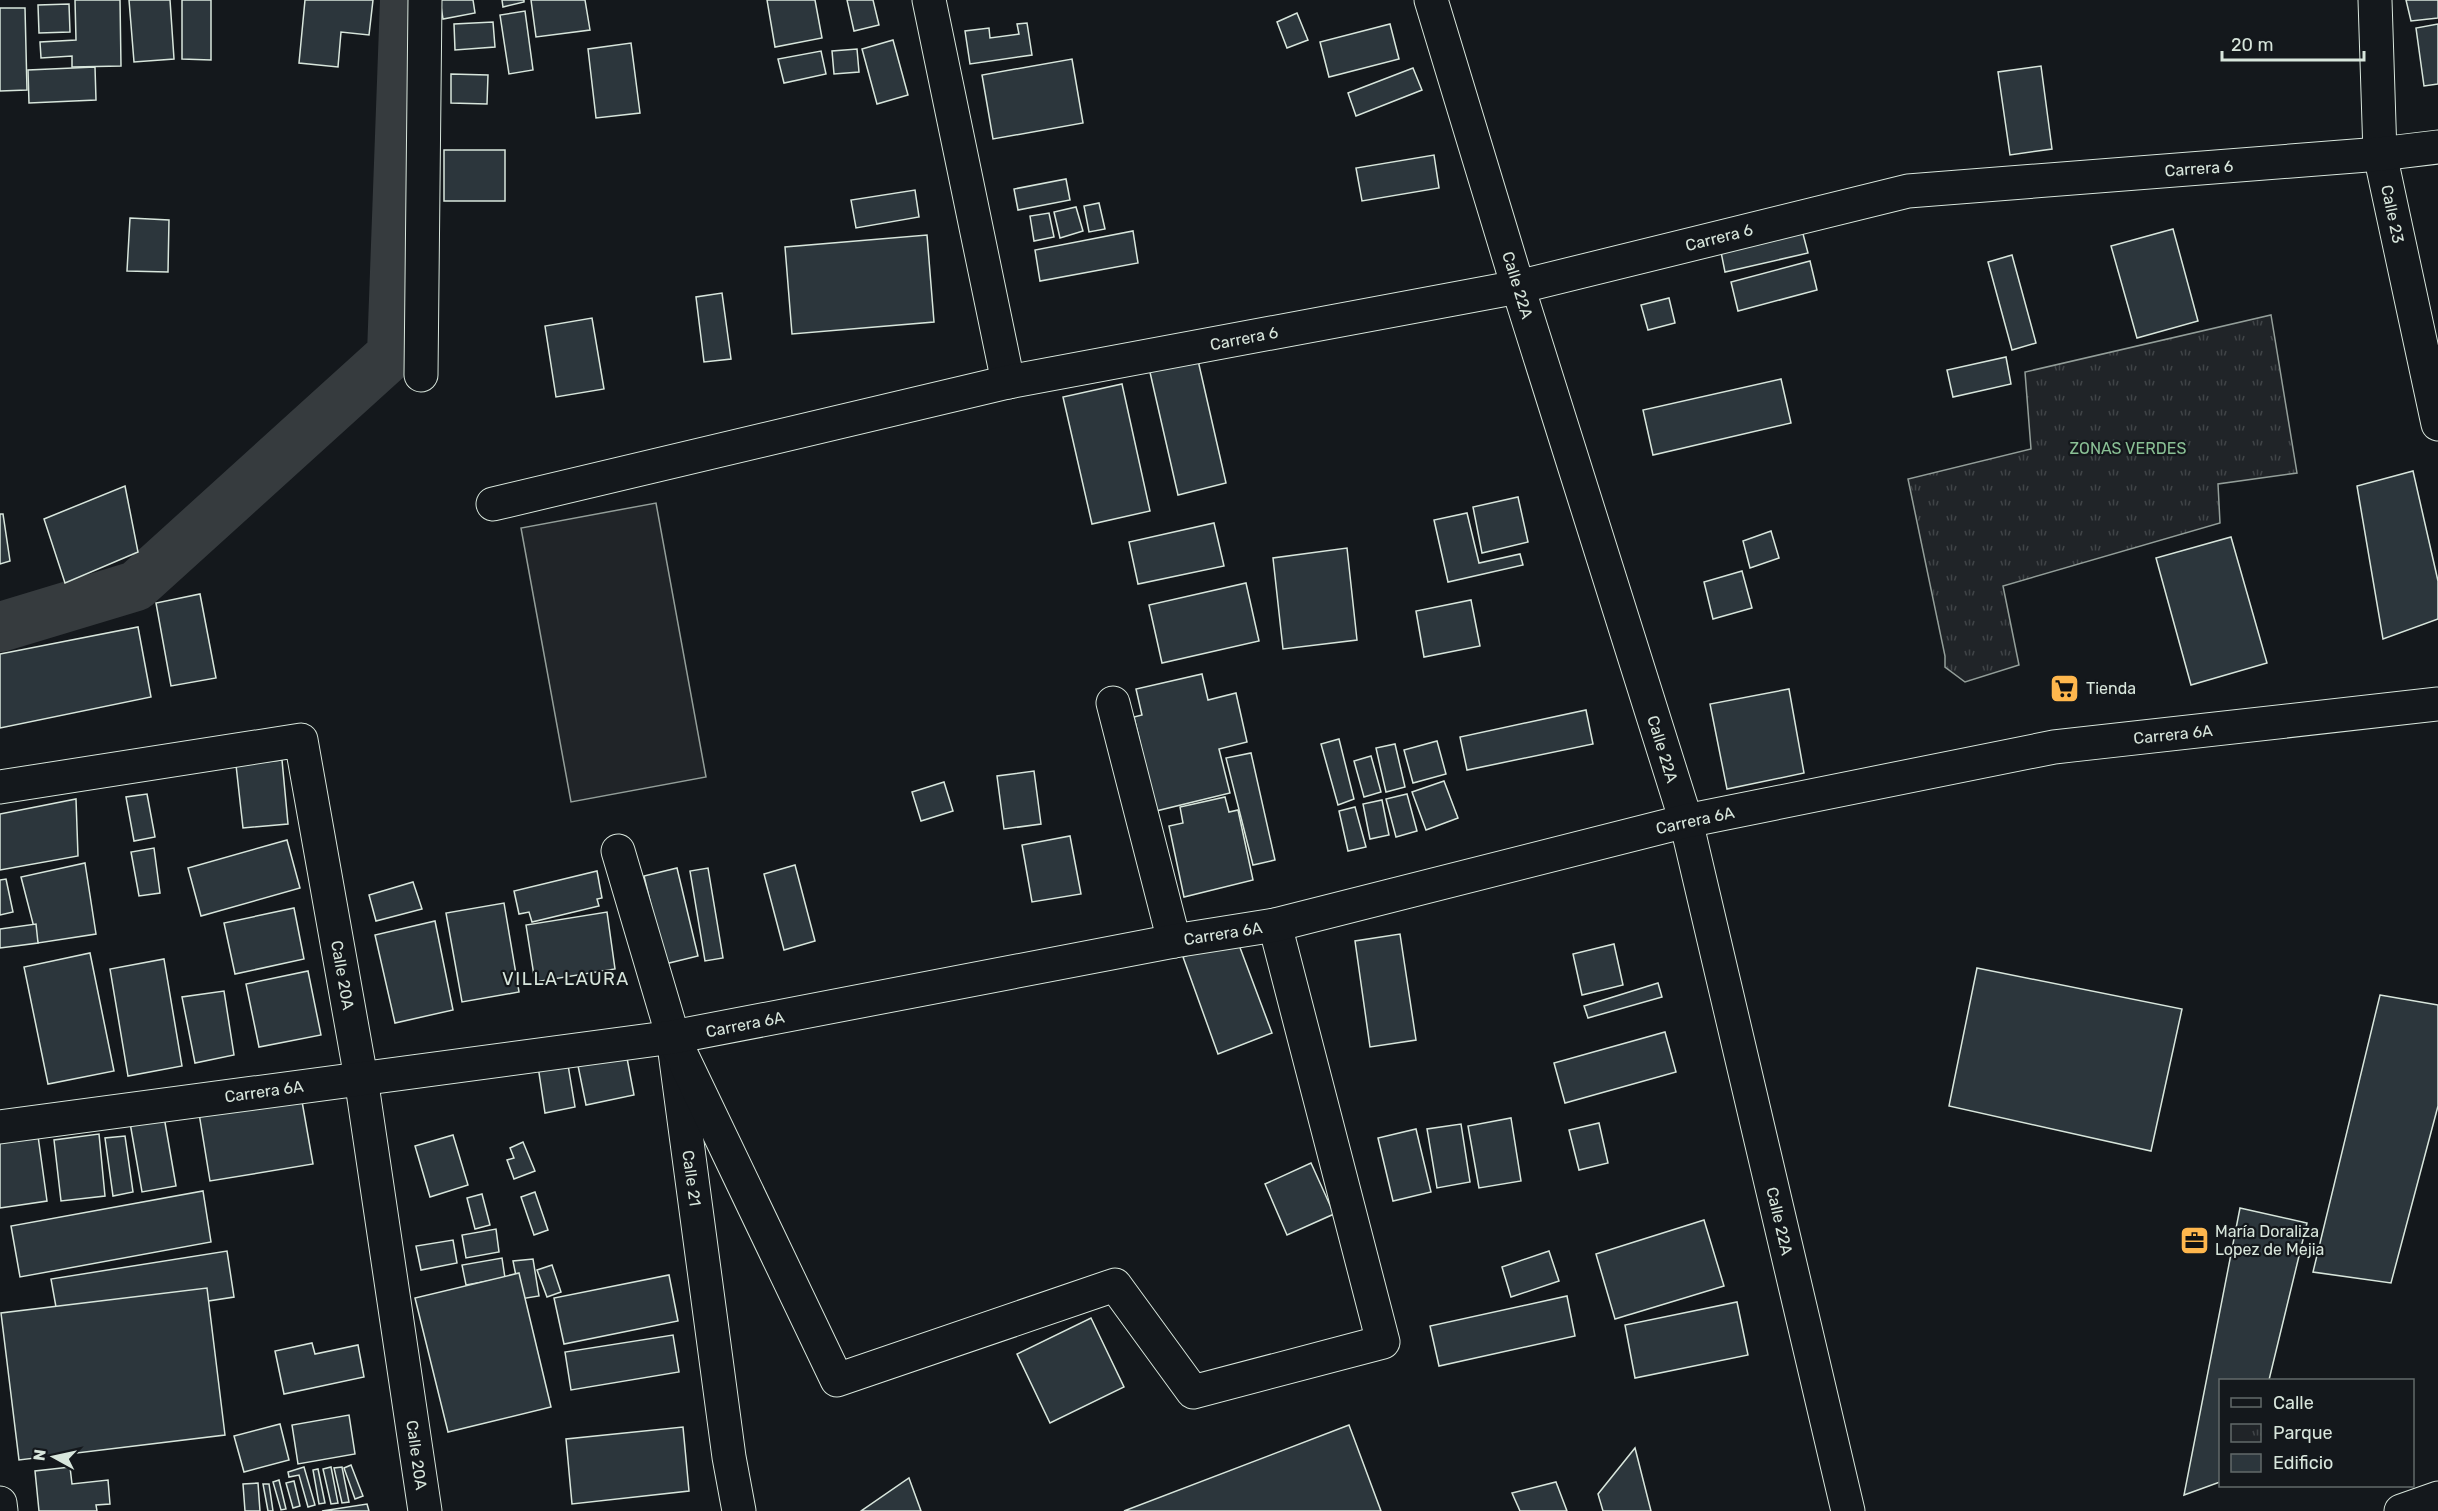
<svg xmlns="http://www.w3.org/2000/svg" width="2438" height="1511" font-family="Rubik,sans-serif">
<defs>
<pattern id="park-tufts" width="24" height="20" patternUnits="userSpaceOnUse" patternTransform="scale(1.5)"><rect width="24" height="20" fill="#202428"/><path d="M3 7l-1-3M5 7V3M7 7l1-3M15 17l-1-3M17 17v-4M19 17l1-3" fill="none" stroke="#404447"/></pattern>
</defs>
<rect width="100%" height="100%" fill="#14181c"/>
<polygon fill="url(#park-tufts)" stroke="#939e99" stroke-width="1.5" points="2271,315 2297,473 2218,484 2220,523 2003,586 2019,665 1965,682 1945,667 1945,656 1908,479 2031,449 2025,372"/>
<polygon fill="#202428" stroke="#939e99" stroke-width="1.5" points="656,503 706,777 571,802 521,528"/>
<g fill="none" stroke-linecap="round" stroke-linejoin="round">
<polyline stroke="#363b3e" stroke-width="50" points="0,627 136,586 392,354 405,0"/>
</g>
<g fill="#2c363c" stroke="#d8e6dc" stroke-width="1.5">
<polygon points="75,0 120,0 121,66 72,67 72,56 41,58 40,42 76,40"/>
<polygon points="129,0 170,0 174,59 134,62"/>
<polygon points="182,0 211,0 211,60 182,59"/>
<polygon points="305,0 373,0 369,35 341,32 338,67 299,63"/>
<polygon points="440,0 473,0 475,13 443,19"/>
<polygon points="502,0 524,0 524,2 503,7"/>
<polygon points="531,0 585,0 590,30 536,37"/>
<polygon points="767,0 815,0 822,38 775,47"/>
<polygon points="847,0 873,0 879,25 854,31"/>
<polygon points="2406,0 2438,0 2438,18 2411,21"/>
<polygon points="69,4 70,32 39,33 38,5"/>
<polygon points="0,8 25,8 27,90 0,91"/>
<polygon points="525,11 533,70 509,74 500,15"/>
<polygon points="1297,13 1308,40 1287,48 1277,22"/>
<polygon points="493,22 495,47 455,50 454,24"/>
<polygon points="1027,23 1032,55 970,64 965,31 989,28 990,38 1019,34 1017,24"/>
<polygon points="1390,24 1399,59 1329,77 1320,42"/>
<polygon points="2438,24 2438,84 2424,86 2416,28"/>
<polygon points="893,40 908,95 877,104 862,49"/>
<polygon points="631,43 640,113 596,118 588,49"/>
<polygon points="857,49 859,72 834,74 832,51"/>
<polygon points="821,51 826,74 784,83 778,59"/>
<polygon points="1072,59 1083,123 993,139 982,75"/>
<polygon points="2041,66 2052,149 2010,155 1998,72"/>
<polygon points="95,67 96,100 29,103 28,70"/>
<polygon points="1413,68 1422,90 1356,116 1348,93"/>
<polygon points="451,74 488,75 487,104 451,103"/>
<rect x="444" y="150" width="61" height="51"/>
<polygon points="1434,155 1439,188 1362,201 1356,168"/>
<polygon points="1066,179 1070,200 1018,210 1014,189"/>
<polygon points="915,190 919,217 856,228 851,200"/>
<polygon points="1099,203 1105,229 1089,232 1084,206"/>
<polygon points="1076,207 1083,231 1060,238 1054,212"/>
<polygon points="1049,213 1054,237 1034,241 1030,216"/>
<polygon points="130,218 169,220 168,272 127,271"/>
<polygon points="2173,229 2198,321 2137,338 2111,246"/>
<polygon points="1802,230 1808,253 1725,272 1720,247"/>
<polygon points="1133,231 1138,263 1040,281 1035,250"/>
<polygon points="927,235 934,322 792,334 785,247"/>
<polygon points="2012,255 2036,343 2012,350 1988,262"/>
<polygon points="1810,261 1817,290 1738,311 1731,282"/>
<polygon points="722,293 731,359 704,362 696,297"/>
<polygon points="1669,298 1675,323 1648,330 1641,305"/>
<polygon points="592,318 604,389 556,397 545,326"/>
<polygon points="1197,356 1226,483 1178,495 1149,368"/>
<polygon points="2006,357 2011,384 1953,397 1947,370"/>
<polygon points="1781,379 1791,423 1653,455 1643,410"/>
<polygon points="1122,384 1150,511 1092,524 1063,397"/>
<polygon points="2413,471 2438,581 2438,619 2383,639 2357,486"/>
<polygon points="125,486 138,552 65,583 44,519"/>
<polygon points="1518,497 1528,542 1482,553 1473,507"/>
<polygon points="1467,513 1479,563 1520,554 1523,565 1448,582 1434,520"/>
<polygon points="0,514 3,514 10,561 0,564"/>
<polygon points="1214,523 1224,566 1138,584 1129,542"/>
<polygon points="1771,531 1779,558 1750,568 1743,541"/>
<polygon points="2231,537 2267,663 2191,685 2156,558"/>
<polygon points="1347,548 1357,640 1283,649 1273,558"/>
<polygon points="1742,571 1752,608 1713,619 1704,582"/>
<polygon points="1246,583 1259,641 1162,663 1149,605"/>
<polygon points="200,594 216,678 171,686 156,603"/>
<polygon points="1471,600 1480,646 1424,657 1416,611"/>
<polygon points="138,627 151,697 0,728 0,654"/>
<polygon points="1202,674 1208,700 1236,693 1247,742 1219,749 1230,793 1156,811 1134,717 1142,715 1136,689"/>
<polygon points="1789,689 1804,773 1727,789 1710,704"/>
<polygon points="1586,710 1593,744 1467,770 1460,737"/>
<polygon points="1339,739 1354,799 1338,805 1321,744"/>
<polygon points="1437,741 1446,774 1413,783 1404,750"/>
<polygon points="1395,744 1405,787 1386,792 1376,748"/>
<polygon points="1251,753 1275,860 1253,865 1226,758"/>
<polygon points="1371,756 1381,792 1364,797 1354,761"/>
<polygon points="282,760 288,824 243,828 236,765"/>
<polygon points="1034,771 1041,824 1004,829 997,776"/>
<polygon points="1444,781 1458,818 1426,830 1412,792"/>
<polygon points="944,782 953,811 921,821 912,792"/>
<polygon points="147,794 155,837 134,841 126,797"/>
<polygon points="1407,794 1417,831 1396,837 1386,799"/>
<polygon points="1225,797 1229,812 1238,810 1253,880 1184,897 1169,826 1183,823 1180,807"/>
<polygon points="76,799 78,856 0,870 0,814"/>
<polygon points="1382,800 1389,835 1370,839 1363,804"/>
<polygon points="1355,807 1366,847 1348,851 1339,811"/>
<polygon points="1070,836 1081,894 1032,902 1022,845"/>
<polygon points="287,840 300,888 201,916 188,868"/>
<polygon points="154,848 160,893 139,896 131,852"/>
<polygon points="85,863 96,934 38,943 21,877"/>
<polygon points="795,865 815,941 784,950 764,874"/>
<polygon points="677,868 698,956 665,964 644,876"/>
<polygon points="708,868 723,958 705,961 690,871"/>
<polygon points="597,871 602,898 597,899 599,906 532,922 529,912 519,914 514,891"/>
<polygon points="6,879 13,912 0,915 0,880"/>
<polygon points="413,882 422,909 376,921 369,895"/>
<polygon points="504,903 519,992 462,1002 446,913"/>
<polygon points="294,908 304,959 235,974 224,923"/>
<polygon points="607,912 615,969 535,982 526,925"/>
<polygon points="435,921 453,1010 395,1023 375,935"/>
<polygon points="36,924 38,943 0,948 0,929"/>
<polygon points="1400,934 1416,1040 1370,1047 1355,941"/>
<polygon points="1236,937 1272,1033 1218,1054 1183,957"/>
<polygon points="1614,944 1623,985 1582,995 1573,954"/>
<polygon points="90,953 114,1071 48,1084 24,967"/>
<polygon points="164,959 182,1066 128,1076 110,969"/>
<polygon points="1977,968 2182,1009 2151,1151 1949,1106"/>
<polygon points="308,971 321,1035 259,1047 246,984"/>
<polygon points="1658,983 1662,997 1588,1018 1584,1006"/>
<polygon points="224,991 234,1055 195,1063 182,997"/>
<polygon points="2380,995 2438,1005 2438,1106 2391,1283 2313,1272"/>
<polygon points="1665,1032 1676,1072 1565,1103 1554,1063"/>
<polygon points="623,1037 634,1095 586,1105 574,1046"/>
<polygon points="564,1041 575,1107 545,1113 535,1046"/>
<polygon points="300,1090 313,1164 210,1181 198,1107"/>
<polygon points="163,1111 176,1186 142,1192 129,1117"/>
<polygon points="1511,1118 1521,1181 1479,1188 1468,1126"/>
<polygon points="1599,1123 1608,1163 1579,1170 1569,1130"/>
<polygon points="1461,1124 1470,1182 1437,1188 1427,1129"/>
<polygon points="1416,1129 1431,1192 1393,1201 1378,1138"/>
<polygon points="99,1134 105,1196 61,1201 54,1140"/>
<polygon points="453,1135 468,1185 430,1197 415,1146"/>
<polygon points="38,1136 47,1201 0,1208 0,1141"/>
<polygon points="125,1136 133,1192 113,1196 105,1138"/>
<polygon points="523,1142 535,1171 514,1179 507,1160 514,1158 510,1148"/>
<polygon points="1311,1163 1334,1214 1287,1235 1265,1184"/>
<polygon points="203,1191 211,1242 20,1277 11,1226"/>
<polygon points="535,1192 548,1230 534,1235 521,1197"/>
<polygon points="482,1194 490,1225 475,1229 467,1198"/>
<polygon points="2240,1208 2307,1223 2269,1380 2220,1380 2220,1482 2184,1495"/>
<polygon points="1704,1220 1724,1286 1615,1319 1596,1254"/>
<polygon points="496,1229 499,1252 466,1258 462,1235"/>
<polygon points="453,1240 457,1263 421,1270 416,1246"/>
<polygon points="227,1251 234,1297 59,1324 51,1279"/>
<polygon points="1549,1251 1559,1281 1511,1297 1502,1267"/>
<polygon points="502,1258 505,1278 466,1285 462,1265"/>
<polygon points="533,1259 539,1296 466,1308 463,1290 517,1281 513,1261"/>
<polygon points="552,1265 561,1292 547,1297 537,1270"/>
<polygon points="519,1273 551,1407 448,1432 415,1298"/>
<polygon points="669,1275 678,1321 564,1344 554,1298"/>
<polygon points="207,1288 225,1435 19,1460 1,1313"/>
<polygon points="1567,1296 1575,1336 1439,1366 1430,1326"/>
<polygon points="1737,1302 1748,1355 1635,1378 1625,1325"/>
<polygon points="1091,1318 1124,1387 1050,1423 1017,1354"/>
<polygon points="673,1335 679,1372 571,1390 565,1352"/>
<polygon points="312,1343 315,1354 358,1345 364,1377 284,1394 275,1351"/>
<polygon points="349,1415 355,1454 298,1464 292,1425"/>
<polygon points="280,1424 289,1460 244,1472 234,1436"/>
<polygon points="1349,1425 1381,1511 1124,1511"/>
<polygon points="683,1427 689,1491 572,1504 566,1439"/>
<polygon points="1635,1448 1651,1511 1603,1511 1598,1494"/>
<polygon points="351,1465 363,1496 355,1499 344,1468"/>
<polygon points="70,1467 72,1484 108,1480 110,1504 96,1505 97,1511 39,1511 35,1471"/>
<polygon points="304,1467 315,1505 308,1507 299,1475 289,1477 288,1472"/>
<polygon points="331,1467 338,1503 331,1504 323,1469"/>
<polygon points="342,1467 349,1502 342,1503 334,1468"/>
<polygon points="318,1469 325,1503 319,1504 313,1470"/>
<polygon points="909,1478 921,1511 861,1511"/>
<polygon points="279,1480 286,1509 281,1510 273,1482"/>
<polygon points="294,1481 300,1506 293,1508 286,1483"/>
<polygon points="1556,1482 1567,1511 1520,1511 1512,1493"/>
<polygon points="258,1483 260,1511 245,1511 243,1484"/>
<polygon points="263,1484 269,1484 273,1511 268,1511"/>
<polygon points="367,1504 369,1511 322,1511"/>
</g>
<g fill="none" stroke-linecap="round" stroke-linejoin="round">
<defs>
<g id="minor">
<polyline points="929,0 1008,382"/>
<polyline points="1431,0 1518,287 1686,821 1848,1511"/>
<polyline points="2375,0 2380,154 2438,424"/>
<polyline points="421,375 425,0"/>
<polyline points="493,504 1008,382 1518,287 1908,191 2380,154 2438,147"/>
<polyline points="1113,703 1174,941"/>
<polyline points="0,787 301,740 361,1078 425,1511"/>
<polyline points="618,851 673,1037 729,1457 739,1511"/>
<polyline points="673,1037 837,1380 1115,1285 1193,1392 1383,1342 1275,925"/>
<polyline points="0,1127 673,1037 1174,941 1275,925 1686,821 2054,747 2438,704"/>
<polyline points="0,1503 1,1511"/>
</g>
<polyline id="major" points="2401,1511 2438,1498"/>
</defs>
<use href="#minor" stroke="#d8e6dc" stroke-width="35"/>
<use href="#major" stroke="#d8e6dc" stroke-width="35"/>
<use href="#minor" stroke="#14181c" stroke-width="33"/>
<use href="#major" stroke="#14181c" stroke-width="33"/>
</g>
<defs>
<symbol id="supermarket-square" viewBox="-11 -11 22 22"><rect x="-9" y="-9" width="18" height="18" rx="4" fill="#ffb74d" stroke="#14181c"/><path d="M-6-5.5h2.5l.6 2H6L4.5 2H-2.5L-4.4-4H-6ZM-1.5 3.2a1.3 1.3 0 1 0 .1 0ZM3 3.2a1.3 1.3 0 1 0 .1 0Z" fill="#111"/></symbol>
<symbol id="office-square" viewBox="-11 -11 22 22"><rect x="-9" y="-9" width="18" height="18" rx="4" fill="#ffb74d" stroke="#14181c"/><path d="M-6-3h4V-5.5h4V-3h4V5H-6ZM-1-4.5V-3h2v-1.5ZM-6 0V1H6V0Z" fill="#111"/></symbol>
</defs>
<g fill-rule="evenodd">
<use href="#supermarket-square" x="2048" y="672" width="33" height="33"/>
<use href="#office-square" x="2178" y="1224" width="33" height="33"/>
</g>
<g text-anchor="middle" stroke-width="4.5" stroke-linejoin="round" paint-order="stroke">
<g font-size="16" fill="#d8e6dc" stroke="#14181c">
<text transform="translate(2199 168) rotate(-4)" y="6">Carrera 6</text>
<text transform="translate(2393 214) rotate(78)" y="6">Calle 23</text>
<text transform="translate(1719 237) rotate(-14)" y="6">Carrera 6</text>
<text transform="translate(1518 285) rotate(73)" y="6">Calle 22A</text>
<text transform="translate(1244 338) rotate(-11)" y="6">Carrera 6</text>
<text transform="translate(2173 734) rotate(-6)" y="6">Carrera 6A</text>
<text transform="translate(1663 749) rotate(73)" y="6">Calle 22A</text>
<text transform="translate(1695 820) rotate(-12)" y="6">Carrera 6A</text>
<text transform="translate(1223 933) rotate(-9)" y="6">Carrera 6A</text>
<text transform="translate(343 975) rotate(80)" y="6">Calle 20A</text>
<text transform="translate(745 1024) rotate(-11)" y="6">Carrera 6A</text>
<text transform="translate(264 1091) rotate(-8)" y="6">Carrera 6A</text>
<text transform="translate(692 1178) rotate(82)" y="6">Calle 21</text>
<text transform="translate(1780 1221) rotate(77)" y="6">Calle 22A</text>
<text transform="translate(417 1455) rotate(82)" y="6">Calle 20A</text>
</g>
<g font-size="16" fill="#8ac095" stroke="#14181c">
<text x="2128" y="454">ZONAS VERDES</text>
</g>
<g font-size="16" fill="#d8e6dc" stroke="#14181c" text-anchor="start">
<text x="2086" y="694">Tienda</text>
<text x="2215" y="1237">María Doraliza<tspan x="2215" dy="18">Lopez de Mejia</tspan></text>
</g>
<g font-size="18" letter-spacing="1.5" fill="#d8e6dc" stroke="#14181c">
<text x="566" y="985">VILLA LAURA</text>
</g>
</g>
<rect x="2219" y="1379" width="195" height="108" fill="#14181c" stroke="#626a69" stroke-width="1.5"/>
<rect x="2231" y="1398" width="30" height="9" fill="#14181c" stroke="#626a69" stroke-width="1.5"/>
<text x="2273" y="1409" font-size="18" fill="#d8e6dc">Calle</text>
<rect x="2231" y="1424" width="30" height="18" fill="url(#park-tufts)" stroke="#626a69" stroke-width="1.5"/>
<text x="2273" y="1439" font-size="18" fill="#d8e6dc">Parque</text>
<rect x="2231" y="1454" width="30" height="18" fill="#2c363c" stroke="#626a69" stroke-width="1.5"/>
<text x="2273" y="1469" font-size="18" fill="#d8e6dc">Edificio</text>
<g transform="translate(54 1457) rotate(278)" stroke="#14181c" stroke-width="4.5" paint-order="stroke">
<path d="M0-4.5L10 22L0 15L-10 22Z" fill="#d8e6dc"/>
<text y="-9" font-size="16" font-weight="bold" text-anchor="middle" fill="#d8e6dc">N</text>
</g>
<path d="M2222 51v9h142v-9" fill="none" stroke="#d8e6dc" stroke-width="3"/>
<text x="2231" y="51" font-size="18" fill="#d8e6dc" stroke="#14181c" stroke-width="4.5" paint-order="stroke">20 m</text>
</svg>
